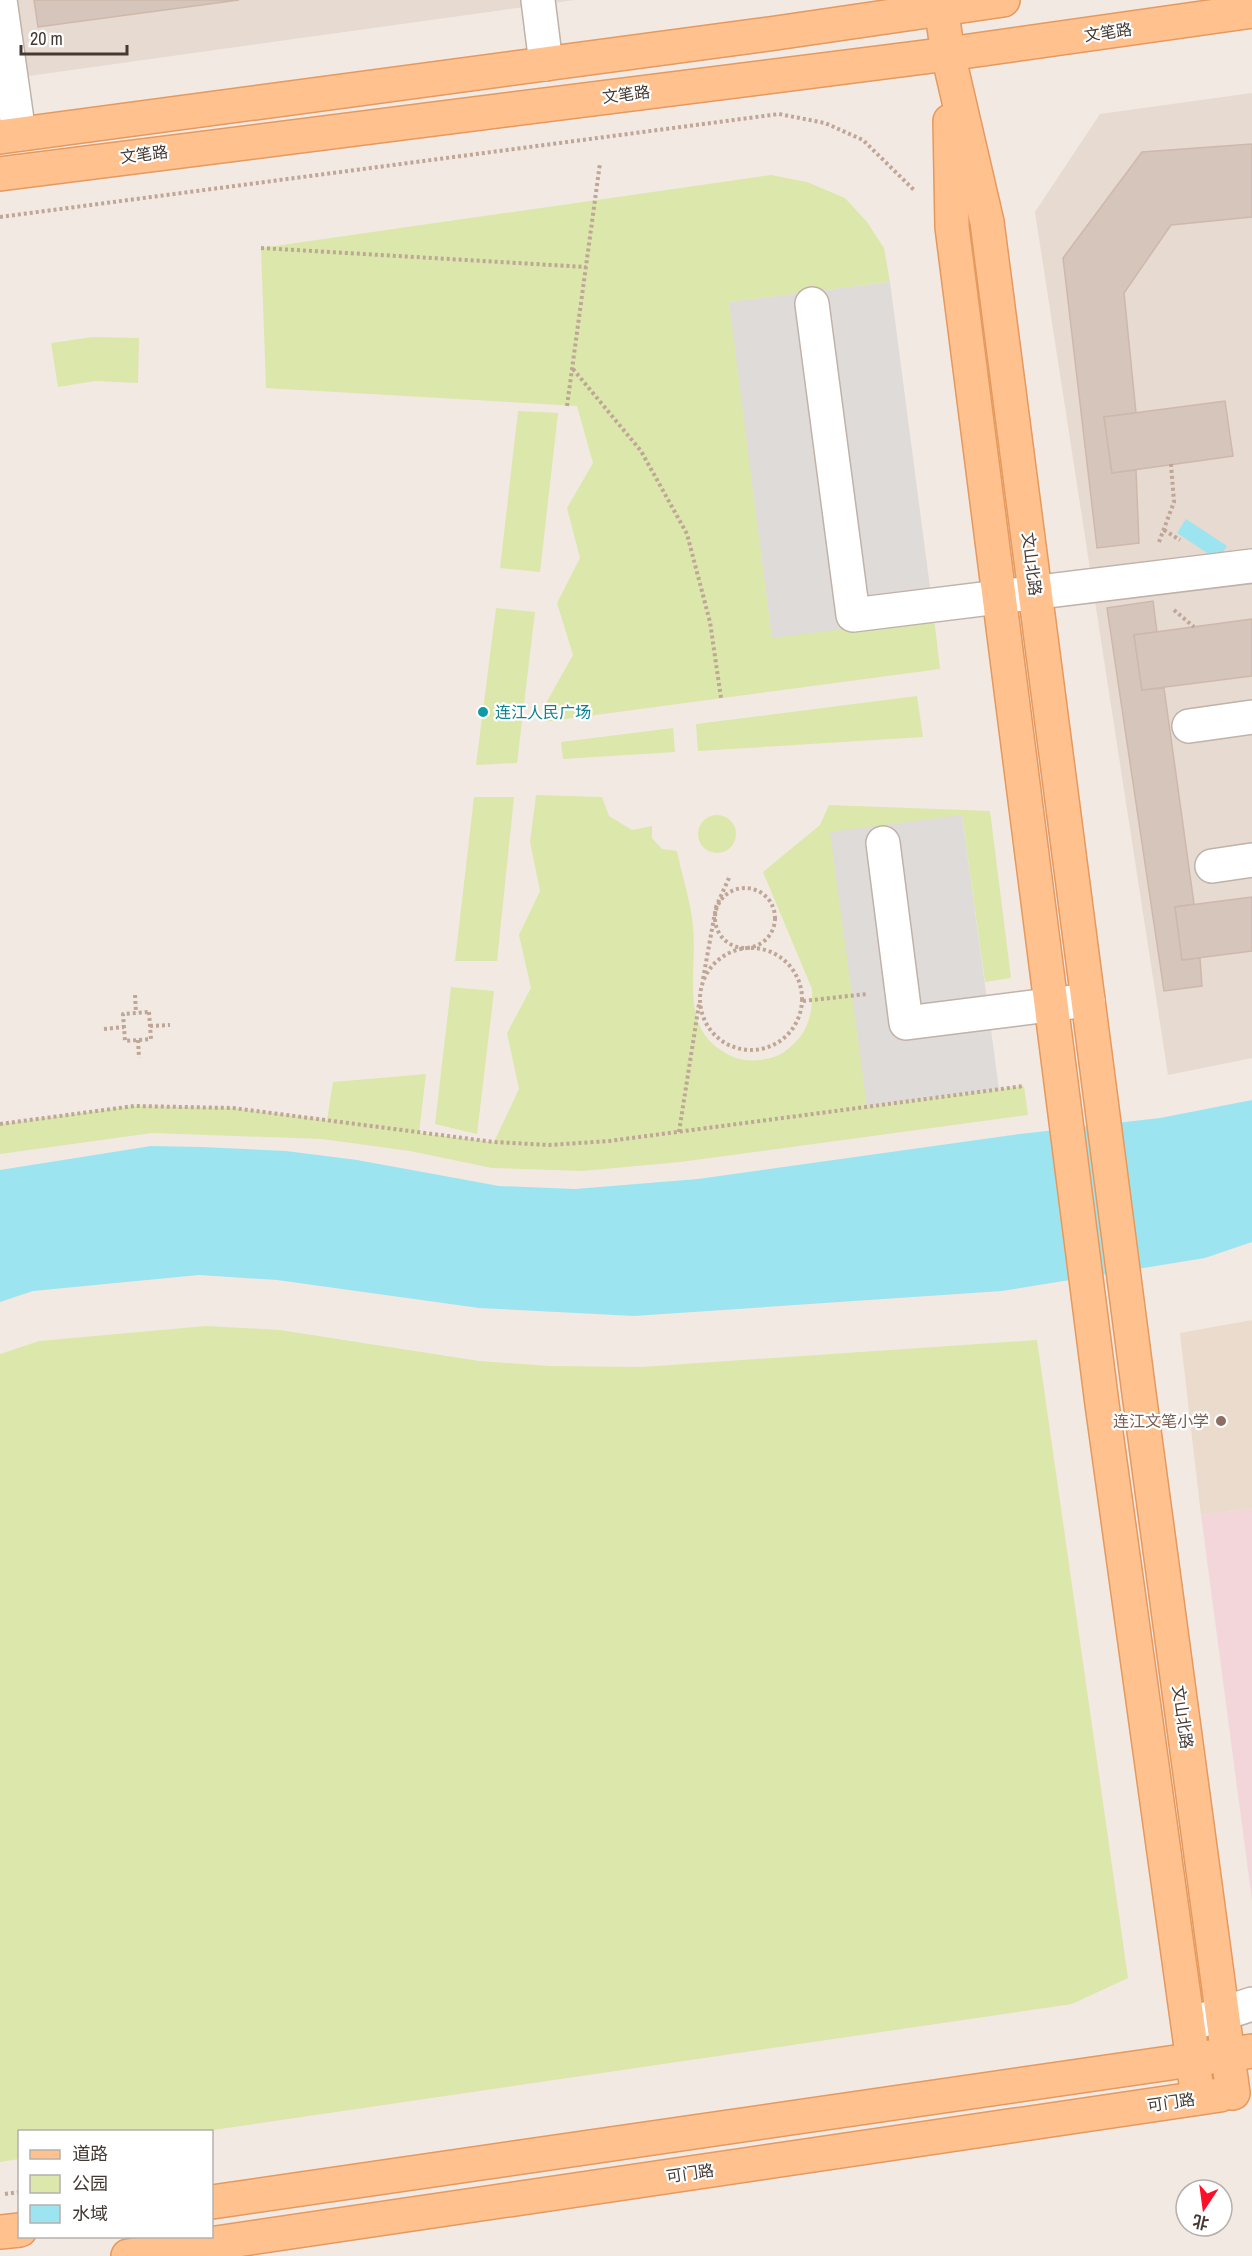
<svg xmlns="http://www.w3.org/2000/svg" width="1252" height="2256" font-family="'Archivo Narrow','Noto Sans SC',sans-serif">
<rect width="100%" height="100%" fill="#f2e9e3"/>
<g fill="#e6dad1">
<polygon points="0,0 574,0 0,80"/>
<polygon points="1252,93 1252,1058 1168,1075 1035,212 1100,114"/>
</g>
<polygon fill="#ebdbcc" points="1252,1320 1252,1509 1201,1515 1180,1333"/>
<polygon fill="#f3d6da" points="1252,1509 1252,1900 1201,1515"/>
<g fill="#dce7ab">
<polygon points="771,175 807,182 845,198 867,222 884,248 890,282 730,302 772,637 934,618 940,669 543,722 545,705 573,655 557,603 580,558 567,508 593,463 577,406 266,388 261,248"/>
<polygon points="93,337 139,338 138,383 95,381 58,387 51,343"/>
<polygon points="518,411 558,413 540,572 500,568"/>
<polygon points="496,608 535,612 517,763 476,765"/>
<polygon points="917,696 923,737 698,751 696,724"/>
<polygon points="673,728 675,752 563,759 561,742"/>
<path d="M536 795 602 797 609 816 632 830 652 826V838L662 849 677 851C682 876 691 902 693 927 698 978 676 1034 736 1058 751 1063 772 1060 784 1052 807 1036 813 1016 812 989L763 872 820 825 829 805 990 811 1011 978 985 982 962 815 867 1106 1024 1086 1028 1115 680 1162 582 1171 492 1168 410 1151 322 1139 152 1133 0 1154V1124L134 1106 233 1108 327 1120 333 1082 426 1074 419 1133 494 1142 519 1089 507 1033 531 988 519 935 540 891 530 842Z"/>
<polygon points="474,797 514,797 497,961 455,961"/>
<circle cx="717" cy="834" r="19"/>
<polygon points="451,987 494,991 477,1134 435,1124"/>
<polygon points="206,1326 280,1330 479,1361 550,1366 641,1367 1037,1340 1128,1978 1072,2004 206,2131 20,2132 19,2159 0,2162 0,1354 39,1341"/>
</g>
<g fill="#dfdbd9">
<polygon points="890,282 934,618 772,638 729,302"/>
<polygon points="962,815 999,1089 867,1106 830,832"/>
</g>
<g fill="#9de4f1">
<polygon points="1186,519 1227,546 1218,560 1177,533"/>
<polygon points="1252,1100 1252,1242 1205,1258 1002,1291 634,1316 479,1308 277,1280 199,1275 33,1291 0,1302 0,1170 151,1146 202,1147 286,1151 357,1160 499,1186 575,1189 698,1179 1020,1134 1160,1118"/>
</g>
<g fill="#d6c5bb" stroke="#ceb8ac" stroke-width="1.5">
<polygon points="34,0 239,0 38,27"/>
<polygon points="1252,144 1252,217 1171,225 1124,293 1136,413 1104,417 1112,473 1136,470 1139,543 1097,548 1063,258 1142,152"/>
<polygon points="1225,401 1233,456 1112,473 1104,417"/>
<polygon points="1153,601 1157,632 1134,635 1142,690 1164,688 1194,904 1175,907 1182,960 1200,958 1202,986 1164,991 1107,608"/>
<polygon points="1252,619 1252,676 1142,690 1134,635"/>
<polygon points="1252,897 1252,951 1182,960 1175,907"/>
</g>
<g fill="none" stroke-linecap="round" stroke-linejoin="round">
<defs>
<g id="minor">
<polyline points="0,0 19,134"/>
<polyline points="538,0 546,64"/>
<polyline points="812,304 853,615 1252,566"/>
<polyline points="1189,726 1252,717"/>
<polyline points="883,843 906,1023 1088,1000"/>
<polyline points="1212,866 1252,860"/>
<polyline points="1197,2022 1252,2004"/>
</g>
<g id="major">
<polyline points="940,0 948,54 987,222 1140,1401 1233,2093"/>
<polyline points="950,121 952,227 1102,1404 1198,2098"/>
<polyline points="0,137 769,34 1003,0"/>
<polyline points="0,174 948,54 1252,11"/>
<polyline points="212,2202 1252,2051"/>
<polyline points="0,2232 20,2230"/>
<polyline points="128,2256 1220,2095"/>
</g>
</defs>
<use href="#minor" stroke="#c0b2a9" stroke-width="36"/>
<use href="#major" stroke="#e5995e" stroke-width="36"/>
<g stroke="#bfa697" stroke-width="4" stroke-dasharray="3 3" stroke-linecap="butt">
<polyline points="0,217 779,114 825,123 863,140 915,191"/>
<polyline points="261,248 586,267"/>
<polyline points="573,369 641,451 687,534 710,622 721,698"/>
<polyline points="567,406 600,163"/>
<polyline points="1164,530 1180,540"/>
<polyline points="1159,542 1174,502 1171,464"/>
<polyline points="1174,610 1194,627"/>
<circle cx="745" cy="918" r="30"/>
<circle cx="751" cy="999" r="51"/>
<polyline points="703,979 716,907 729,878"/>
<polyline points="135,995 136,1013"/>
<polyline points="803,1001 867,994"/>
<polygon points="149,1012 151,1039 125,1041 123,1014"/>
<polyline points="150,1026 170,1025"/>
<polyline points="104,1029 124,1027"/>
<polyline points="138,1040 139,1058"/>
<polyline points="0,1124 134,1106 233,1108 494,1142 549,1145 609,1141 1024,1086"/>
<polyline points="679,1132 699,1004"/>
<polyline points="5,2194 20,2192"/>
</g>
<use href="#minor" stroke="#fff" stroke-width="33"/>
<use href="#major" stroke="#ffc28f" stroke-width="33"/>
</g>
<circle fill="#0f9aa8" stroke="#fff" stroke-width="2" cx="483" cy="712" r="6"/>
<circle fill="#8d6e63" stroke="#fff" stroke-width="2" cx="1221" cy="1421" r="6"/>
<g text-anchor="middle" stroke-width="4.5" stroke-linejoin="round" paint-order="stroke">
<g font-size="16" fill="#443933" stroke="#fff">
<text transform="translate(1108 32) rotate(-8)" y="6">文笔路</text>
<text transform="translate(626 94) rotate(-7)" y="6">文笔路</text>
<text transform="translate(144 154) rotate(-7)" y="6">文笔路</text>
<text transform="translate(1032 564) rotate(83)" y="6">文山北路</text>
<text transform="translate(1183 1717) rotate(82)" y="6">文山北路</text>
<text transform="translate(1171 2102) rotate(-8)" y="6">可门路</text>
<text transform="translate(690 2173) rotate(-8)" y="6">可门路</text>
</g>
<g font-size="16" fill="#0d838f" stroke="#fff" text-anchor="start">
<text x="495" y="718">连江人民广场</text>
</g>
<g font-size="16" fill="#785e54" stroke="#fff" text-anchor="end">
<text x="1209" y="1427">连江文笔小学</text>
</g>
</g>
<rect x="18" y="2130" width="195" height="108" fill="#ffffff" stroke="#b4b0ad" stroke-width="1.5"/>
<rect x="30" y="2150" width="30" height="9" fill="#ffc28f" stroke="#b4b0ad" stroke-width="1.5"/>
<text x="72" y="2160" font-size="18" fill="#443933">道路</text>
<rect x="30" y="2175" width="30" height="18" fill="#dce7ab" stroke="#b4b0ad" stroke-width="1.5"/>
<text x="72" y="2190" font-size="18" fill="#443933">公园</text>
<rect x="30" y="2205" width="30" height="18" fill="#9de4f1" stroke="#b4b0ad" stroke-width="1.5"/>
<text x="72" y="2220" font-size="18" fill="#443933">水域</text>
<g transform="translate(1204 2208) rotate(193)"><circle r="28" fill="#ffffff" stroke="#b4b0ad" stroke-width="1.5"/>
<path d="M0-4.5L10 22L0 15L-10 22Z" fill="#fd0f2a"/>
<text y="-9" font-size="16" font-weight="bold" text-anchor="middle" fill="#443933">北</text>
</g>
<path d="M21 45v9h106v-9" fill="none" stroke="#443933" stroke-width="3"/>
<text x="30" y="45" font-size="18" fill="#443933" stroke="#ffffff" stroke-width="4.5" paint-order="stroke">20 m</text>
</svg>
